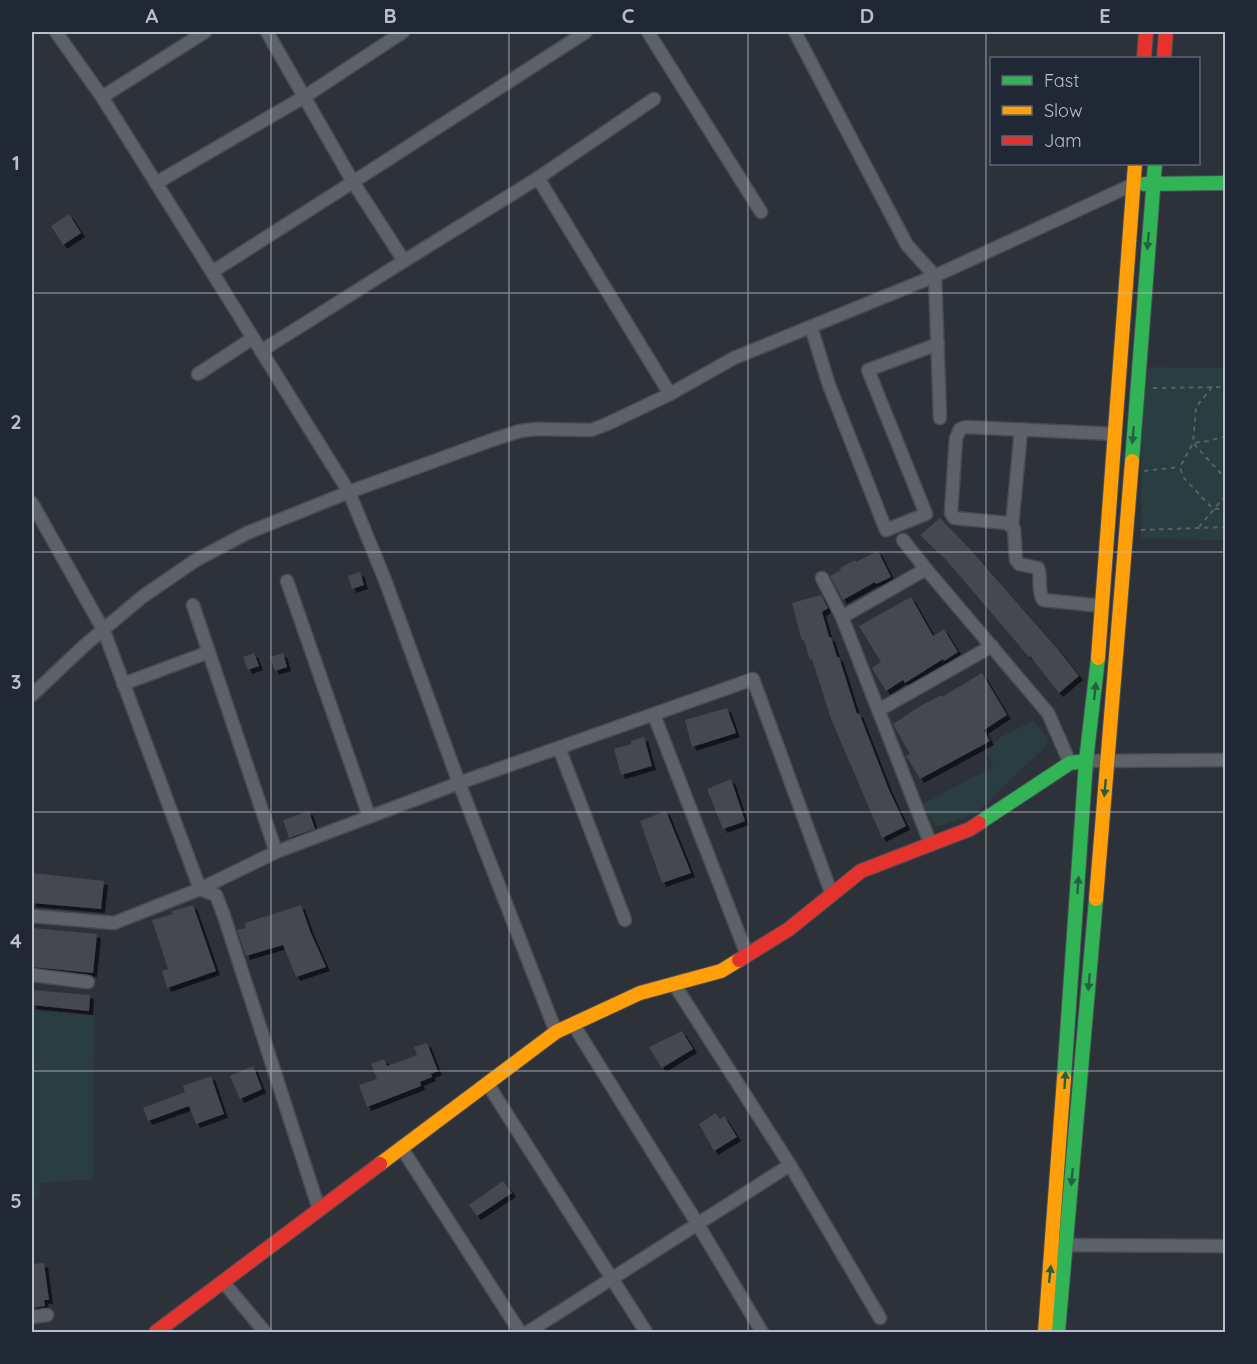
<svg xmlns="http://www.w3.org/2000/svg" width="1257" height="1364" font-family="Quicksand,sans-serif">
<defs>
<filter id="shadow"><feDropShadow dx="4" dy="4" stdDeviation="0" flood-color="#0009"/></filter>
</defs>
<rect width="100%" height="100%" fill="#2d323a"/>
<g fill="#2a3d41">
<polygon points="1142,367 1225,368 1225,540 1141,539"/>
<polygon points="1033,721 1049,739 1044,748 975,814 937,827 922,804 993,767 986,750 1000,737"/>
<polygon points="32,1011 94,1015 93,1179 41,1183 39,1199 32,1200"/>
</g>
<g fill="#44484f" filter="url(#shadow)">
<polygon points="69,214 81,233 63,245 51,226"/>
<polygon points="940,518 971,550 1056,647 1079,676 1059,693 1030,656 1029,657 947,561 920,535"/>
<polygon points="878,551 891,577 876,584 875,582 843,600 830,576 841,570 840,568 855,560 856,562"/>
<polygon points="360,572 364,585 352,589 348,576"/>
<polygon points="821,595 828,608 822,612 829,637 831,637 837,657 839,657 857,714 859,713 889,790 906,826 882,838 831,719 812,659 810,660 804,640 802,641 792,603"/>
<polygon points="911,597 933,636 944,629 958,652 944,661 943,659 905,683 903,680 886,691 872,668 881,662 859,626"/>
<polygon points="254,653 259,666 248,670 243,657"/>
<polygon points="283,653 287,667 275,671 270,657"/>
<polygon points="982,673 1007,715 984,730 990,741 920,779 906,756 910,754 893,724 922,705 941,695 942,697"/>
<polygon points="727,708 736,733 692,747 685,720"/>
<polygon points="644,737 652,766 621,775 614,749 631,744 631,741"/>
<polygon points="731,779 745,821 723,829 707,789"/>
<polygon points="309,811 315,829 289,838 283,820"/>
<polygon points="666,811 691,873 662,883 640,821"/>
<polygon points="32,873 104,881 101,909 32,903"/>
<polygon points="193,905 216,971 167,988 162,971 168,969 152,920 173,914 172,911"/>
<polygon points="301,905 310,931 326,967 296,977 283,945 246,956 237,930 246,928 245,923"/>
<polygon points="32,928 97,934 93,973 32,967"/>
<polygon points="32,990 90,995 89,1011 32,1005"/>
<polygon points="682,1031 693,1049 662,1068 649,1047"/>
<polygon points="427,1043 438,1071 431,1074 432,1077 420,1082 421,1086 367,1107 359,1085 377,1079 371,1064 384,1059 387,1066 417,1055 414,1047"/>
<polygon points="253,1066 262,1089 240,1099 230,1076"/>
<polygon points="211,1076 224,1114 196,1124 189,1106 148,1121 143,1108 185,1092 183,1086"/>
<polygon points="716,1113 720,1119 724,1116 737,1137 714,1151 699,1124"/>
<polygon points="503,1181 512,1193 477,1216 469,1205"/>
<polygon points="44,1263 49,1300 44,1300 45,1306 32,1308 32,1264"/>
</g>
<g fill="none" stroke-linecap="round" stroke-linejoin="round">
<defs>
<g id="street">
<polyline points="56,32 102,97 205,32"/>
<polyline points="648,32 761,212"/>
<polyline points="795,32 907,245 935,276 940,418"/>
<polyline points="102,97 212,272 353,182 267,32"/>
<polyline points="538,178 670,394"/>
<polyline points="156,183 304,97 403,32"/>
<polyline points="404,261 538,178 654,99"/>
<polyline points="811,327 829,385 886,530 926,514 868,370 938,344"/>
<polyline points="261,351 404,261 353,182 586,32"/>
<polyline points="198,374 253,338"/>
<polyline points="32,503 104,631 200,889 276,852 459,783 385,580 349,492 212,272"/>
<polyline points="1012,526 1021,430"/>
<polyline points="903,540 926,569"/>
<polyline points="822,578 842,617"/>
<polyline points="287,581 369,816"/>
<polyline points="193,605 276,852"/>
<path d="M1102 606 1043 600C1037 590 1042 578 1038 568L1019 564 1016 560 1014 529 1007 523 954 518 951 513 956 438 960 429 966 427 1115 434"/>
<polyline points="123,684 209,652"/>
<polyline points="32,695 85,645 142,597 196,560 247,533 349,492 492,440 520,431 536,429 591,430 607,424 670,394 734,358 935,276 1134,184"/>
<polyline points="879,710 992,646"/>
<polyline points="654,715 747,955"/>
<polyline points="559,748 625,920"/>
<polyline points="1086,761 1226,760"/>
<polyline points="931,845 842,617 926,569 1048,713 1070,763"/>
<polyline points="32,916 114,923 200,889 216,895 224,916 319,1209"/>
<polyline points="32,975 88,982"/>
<polyline points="674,984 790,1165"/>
<polyline points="573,1024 697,1223 762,1332"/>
<polyline points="556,1032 459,783 753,679 832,895"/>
<polyline points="487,1083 646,1332"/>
<polyline points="401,1147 520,1332"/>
<polyline points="1058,1245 1226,1246"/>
<polyline points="224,1283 265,1332"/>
<polyline points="32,1317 47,1315"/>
<polyline points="528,1332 790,1165 880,1318"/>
</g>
<g id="fast">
<polyline points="1144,184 1226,183"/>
<polyline points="1132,461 1155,164"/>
<polyline points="979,823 1070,763 1086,761"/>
<polyline points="1064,1078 1086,761 1098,658"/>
<polyline points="1058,1332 1096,899"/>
</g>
<g id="slow">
<polyline points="1098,658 1135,164"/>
<polyline points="1096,899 1132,461"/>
<polyline points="380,1164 556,1032 640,993 721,971 739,960"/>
<polyline points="1045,1332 1064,1078"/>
</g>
<g id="jam">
<polyline points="1144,58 1146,32"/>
<polyline points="1164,58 1166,32"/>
<polyline points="739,960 789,929 861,871 970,829 979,823"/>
<polyline points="156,1332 380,1164"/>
</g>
</defs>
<use href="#street" stroke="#494d53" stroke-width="15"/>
<use href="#fast" stroke="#494d53" stroke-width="16"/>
<use href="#slow" stroke="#494d53" stroke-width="16"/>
<use href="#jam" stroke="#494d53" stroke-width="16"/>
<g stroke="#5b6065" stroke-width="2" stroke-dasharray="4.5 4.5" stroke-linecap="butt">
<polyline points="1212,387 1196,407 1193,443 1226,479"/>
<polyline points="1153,388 1226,387"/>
<polyline points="1223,411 1226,414"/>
<polyline points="1226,436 1208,441 1193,443 1180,467 1183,477 1213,509 1226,509"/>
<polyline points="1144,471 1180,467"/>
<polyline points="1199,527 1226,495"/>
<polyline points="1141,530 1226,527"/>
</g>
<use href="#street" stroke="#5d6168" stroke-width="12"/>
<use href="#fast" stroke="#30b455" stroke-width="14"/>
<use href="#slow" stroke="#ff9f0a" stroke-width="14"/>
<use href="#jam" stroke="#e5322d" stroke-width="14"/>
</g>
<defs><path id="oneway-solid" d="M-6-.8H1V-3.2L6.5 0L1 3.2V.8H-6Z" transform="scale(1.5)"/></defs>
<g fill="#266042">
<use href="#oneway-solid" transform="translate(1148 241) rotate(95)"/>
<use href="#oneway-solid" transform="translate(1133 435) rotate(95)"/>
<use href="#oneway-solid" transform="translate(1095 691) rotate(-84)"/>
<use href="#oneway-solid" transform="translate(1105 788) rotate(95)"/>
<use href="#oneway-solid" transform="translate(1078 885) rotate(-86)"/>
<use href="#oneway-solid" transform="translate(1089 982) rotate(95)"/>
<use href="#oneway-solid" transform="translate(1065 1080) rotate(-86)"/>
<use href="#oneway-solid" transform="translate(1072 1177) rotate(95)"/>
<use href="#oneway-solid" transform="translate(1050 1274) rotate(-84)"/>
</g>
<path fill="none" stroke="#b8becb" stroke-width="1.5" stroke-opacity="0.55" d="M271 32V1332M509 32V1332M748 32V1332M986 32V1332M32 293H1226M32 552H1226M32 812H1226M32 1071H1226"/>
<rect width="1257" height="1364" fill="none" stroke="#202836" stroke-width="66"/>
<rect x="990" y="57" width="210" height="108" fill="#202836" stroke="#5d6472" stroke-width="1.5"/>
<rect x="1002" y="76" width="30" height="9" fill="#30b455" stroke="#5d6472" stroke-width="1.5"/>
<text x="1044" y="87" font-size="18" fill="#b8becb">Fast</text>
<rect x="1002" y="106" width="30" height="9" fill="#ff9f0a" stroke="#5d6472" stroke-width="1.5"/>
<text x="1044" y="117" font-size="18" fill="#b8becb">Slow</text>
<rect x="1002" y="136" width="30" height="9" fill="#e5322d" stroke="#5d6472" stroke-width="1.5"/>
<text x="1044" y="147" font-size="18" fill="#b8becb">Jam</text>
<rect x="33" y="33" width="1191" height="1298" fill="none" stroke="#b8becb" stroke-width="2"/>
<g font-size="20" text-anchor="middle" font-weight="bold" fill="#b8becb">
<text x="152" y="23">A</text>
<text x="390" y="23">B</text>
<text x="628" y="23">C</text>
<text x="867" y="23">D</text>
<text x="1105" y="23">E</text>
<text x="16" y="170">1</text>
<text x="16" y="429">2</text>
<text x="16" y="689">3</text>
<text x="16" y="948">4</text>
<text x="16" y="1208">5</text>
</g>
</svg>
